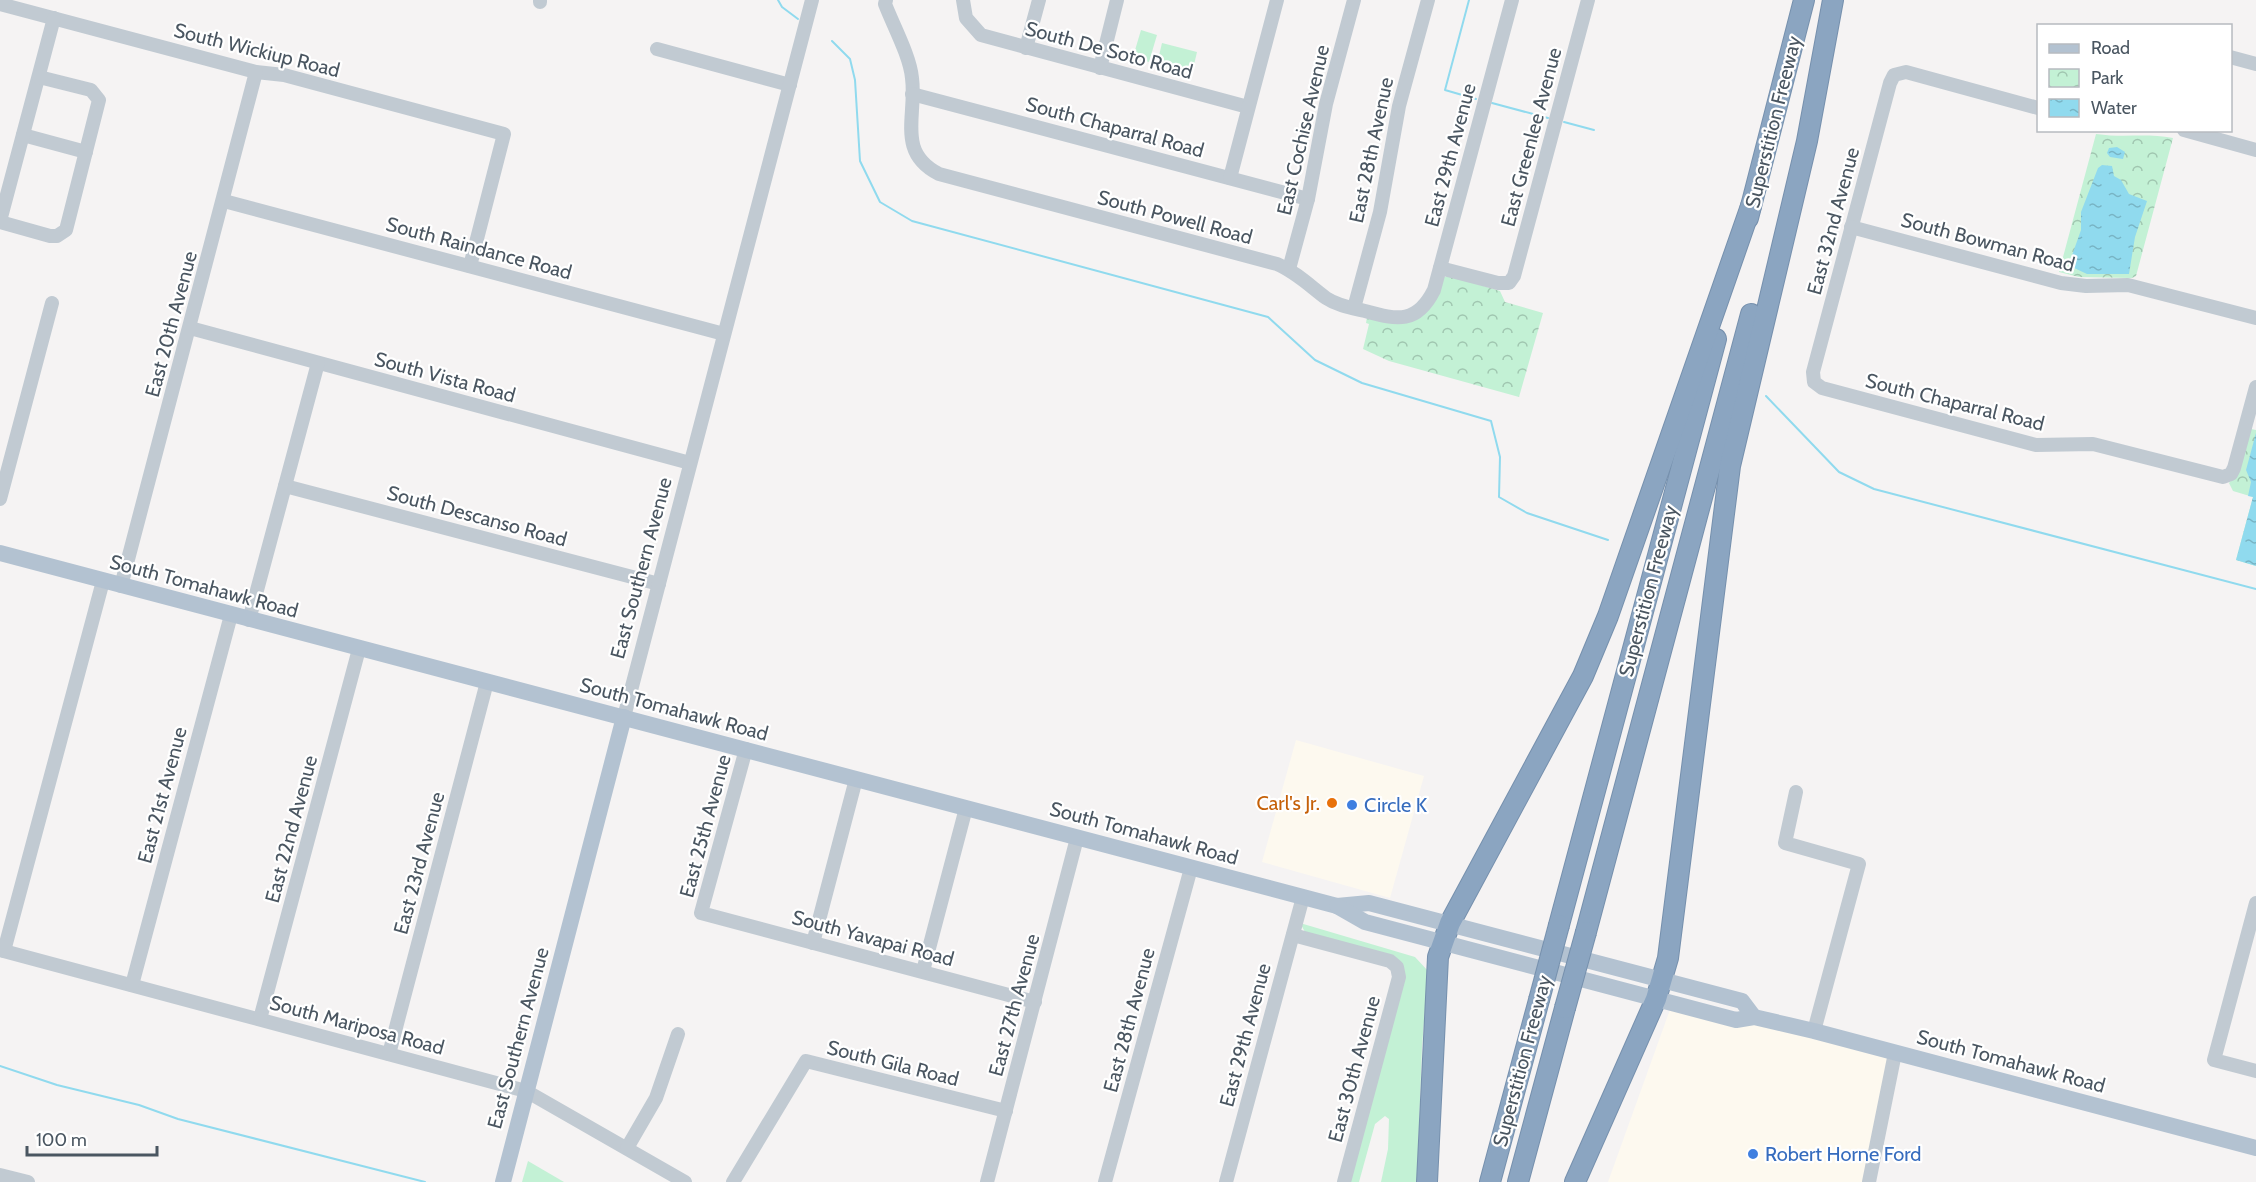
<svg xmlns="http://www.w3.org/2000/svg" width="2256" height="1182" font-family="Cabin,sans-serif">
<defs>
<pattern id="park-crowns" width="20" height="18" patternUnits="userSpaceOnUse" patternTransform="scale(1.5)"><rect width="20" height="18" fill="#c3f1d5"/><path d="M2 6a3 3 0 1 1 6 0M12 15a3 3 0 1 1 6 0" fill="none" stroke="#a0c6b0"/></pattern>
<pattern id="water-ripples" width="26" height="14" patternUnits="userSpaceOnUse" patternTransform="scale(1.5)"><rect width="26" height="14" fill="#90daee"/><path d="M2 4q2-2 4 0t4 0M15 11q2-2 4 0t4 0" fill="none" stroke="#78b4c4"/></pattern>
</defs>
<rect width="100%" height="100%" fill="#f5f3f3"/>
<g fill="#fdf9ef">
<polygon points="1296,740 1424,776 1390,898 1262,862"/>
<polygon points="1672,1004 1895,1053 1869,1182 1608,1182"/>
</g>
<g fill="#c3f1d5">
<polygon points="1141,30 1157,35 1149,62 1133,57"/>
<polygon points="1162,43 1197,52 1192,73 1157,64"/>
<polygon points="1300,923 1415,957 1428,971 1422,1047 1417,1182 1381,1182 1388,1149 1389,1119 1385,1116 1375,1124 1359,1182 1349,1182 1404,971 1305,932"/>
<polygon points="528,1161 564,1182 522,1182"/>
</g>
<g fill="url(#park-crowns)">
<path d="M2096 134C2123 138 2147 133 2173 138L2136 276 2132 278 2079 277 2059 272Z"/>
<polygon points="1451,276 1500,291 1505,302 1543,313 1519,397 1389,361 1363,349 1369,324 1366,323 1367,317 1398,323 1444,277"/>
<polygon points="2251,429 2256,430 2256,566 2236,560 2253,497 2233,491 2229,483 2239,471"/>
</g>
<g fill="url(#water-ripples)">
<polygon points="2117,147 2125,152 2123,159 2110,157 2107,153 2109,148"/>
<polygon points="2102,165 2112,166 2114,176 2121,180 2129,194 2147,201 2135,237 2129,274 2087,274 2072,267 2070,261 2081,230 2081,212 2098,168"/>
<polygon points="2256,433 2256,566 2236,560 2253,497 2248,496 2251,482 2246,470"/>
</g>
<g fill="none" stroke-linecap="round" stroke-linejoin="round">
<g stroke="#90daee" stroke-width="2">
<polyline points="778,0 782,7 798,19"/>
<polyline points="1469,0 1445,90 1476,99"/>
<polyline points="832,41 850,59 855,80 860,161 880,202 912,221 1268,317 1315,360 1362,383 1491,421 1500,457 1499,497 1527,513 1608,540"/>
<polyline points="1492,103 1548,118"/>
<polyline points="1564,122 1594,130"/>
<polyline points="1766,396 1839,472 1874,489 2256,589"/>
<polyline points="0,1066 57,1085 139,1105 178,1119 425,1182"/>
</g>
<defs>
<g id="highway">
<polyline points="1748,218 1804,0"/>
<polyline points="1559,925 1716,339"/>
<polyline points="1586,932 1751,314"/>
<polyline points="1427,1182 1438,957 1450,923 1583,676 1608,616 1751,206"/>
<polyline points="1490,1182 1539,1000"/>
<polyline points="1518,1182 1565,1008"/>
<polyline points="1575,1182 1656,999 1668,958 1730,466 1807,141 1833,0"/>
</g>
</defs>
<use href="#highway" stroke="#7690ad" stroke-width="22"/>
<g stroke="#c1cad2" stroke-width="14">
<path d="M886 0 885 4C893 25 910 56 912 78 917 116 896 152 939 174L1277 264C1296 272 1310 286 1326 298 1338 306 1352 308 1365 311 1398 320 1417 324 1434 290L1512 0"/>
<polyline points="963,0 966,18 981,35 1248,107"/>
<polyline points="540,2 540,0"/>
<polyline points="0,4 256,72 284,75 504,134 470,266"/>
<polyline points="1026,48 1039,0"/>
<polyline points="657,49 790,85"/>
<polyline points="2230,57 2256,64"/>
<polyline points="1100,68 1117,0"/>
<polyline points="912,94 1308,199"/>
<polyline points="2038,108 1906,72 1894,75 1890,83 1813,372 1814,382 1822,388 2036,445 2093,444 2223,477 2231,474 2234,468 2256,387"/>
<polyline points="2184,130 2256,150"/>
<polyline points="23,135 86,152"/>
<polyline points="1230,178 1277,0"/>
<polyline points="224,201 724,334"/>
<polyline points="0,221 54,18"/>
<polyline points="0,222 50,236 57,236 66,230 99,100 91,90 39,77"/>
<polyline points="1851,227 2061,283 2086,286 2128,285 2256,318"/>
<polyline points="1440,268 1498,283 1509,283 1514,276 1588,0"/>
<polyline points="1289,269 1308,199 1326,104 1354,0"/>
<polyline points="1354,308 1380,212 1399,106 1428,0"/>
<polyline points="190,328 690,463"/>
<polyline points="285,486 659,584"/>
<polyline points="0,499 52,303"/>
<polyline points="121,586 256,72"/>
<polyline points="249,620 318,363"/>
<polyline points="624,717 812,0"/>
<polyline points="746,749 701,913 1035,1002"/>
<polyline points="1796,792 1785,843 1859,864 1814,1031"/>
<polyline points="2256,903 2214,1060 2256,1071"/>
<polyline points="1293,935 1390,961 1397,967 1399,977 1344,1182"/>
<polyline points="813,943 856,779"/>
<polyline points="0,950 526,1091 685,1182"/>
<polyline points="4,951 103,581"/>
<polyline points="923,971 966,808"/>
<polyline points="132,985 231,615"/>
<polyline points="260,1019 359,649"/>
<polyline points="389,1054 487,682"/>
<polyline points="627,1148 656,1098 678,1034"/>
<polyline points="0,1175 28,1182"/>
<polyline points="733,1182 806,1061 1006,1111"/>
<polyline points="987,1182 1077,838"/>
<polyline points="1105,1182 1191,868"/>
<polyline points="1226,1182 1303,897"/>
<polyline points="1869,1182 1895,1053"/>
</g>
<g stroke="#b3c2d1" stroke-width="16">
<polyline points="0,553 1303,897 1337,906 1369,903 1742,1001 1754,1017"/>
<polyline points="1337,906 1365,922 1736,1020 1754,1017 1814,1031 2256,1148"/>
<polyline points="503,1182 624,717"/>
</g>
<use href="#highway" stroke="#8ba5c1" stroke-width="20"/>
<defs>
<g id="highway-bridge">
<polyline points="1539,1000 1559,925"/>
<polyline points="1565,1008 1586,932"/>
</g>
</defs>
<use href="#highway-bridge" stroke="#7690ad" stroke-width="22" stroke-linecap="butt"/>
<use href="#highway-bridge" stroke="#8ba5c1" stroke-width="20"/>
</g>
<circle fill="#e8710a" stroke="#fff" stroke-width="2" cx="1332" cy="803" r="6"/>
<g fill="#3f7fe0" stroke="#fff" stroke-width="2">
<circle cx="1352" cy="805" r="6"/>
<circle cx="1753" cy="1154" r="6"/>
</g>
<g text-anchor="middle" stroke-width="4.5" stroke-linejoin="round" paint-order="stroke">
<g font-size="20" fill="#4a5661" stroke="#fff">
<text transform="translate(257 50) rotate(14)" y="7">South Wickiup Road</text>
<text transform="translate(1109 50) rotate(15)" y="7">South De Soto Road</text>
<text transform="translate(1773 122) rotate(-76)" y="7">Superstition Freeway</text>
<text transform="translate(1115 127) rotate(15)" y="7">South Chaparral Road</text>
<text transform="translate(1303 130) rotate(-77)" y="7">East Cochise Avenue</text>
<text transform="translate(1531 137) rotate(-75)" y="7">East Greenlee Avenue</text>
<text transform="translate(1371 150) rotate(-78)" y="7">East 28th Avenue</text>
<text transform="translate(1450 155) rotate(-75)" y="7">East 29th Avenue</text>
<text transform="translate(1175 217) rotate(15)" y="7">South Powell Road</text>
<text transform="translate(1833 221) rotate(-75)" y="7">East 32nd Avenue</text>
<text transform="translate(1988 242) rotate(15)" y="7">South Bowman Road</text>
<text transform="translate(479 248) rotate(15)" y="7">South Raindance Road</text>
<text transform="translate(171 324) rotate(-75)" y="7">East 20th Avenue</text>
<text transform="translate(445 377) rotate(15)" y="7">South Vista Road</text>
<text transform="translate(1955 402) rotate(14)" y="7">South Chaparral Road</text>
<text transform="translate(477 516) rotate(15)" y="7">South Descanso Road</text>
<text transform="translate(641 568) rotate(-75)" y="7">East Southern Avenue</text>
<text transform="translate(204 586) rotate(15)" y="7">South Tomahawk Road</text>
<text transform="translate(1648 591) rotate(-75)" y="7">Superstition Freeway</text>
<text transform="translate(674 709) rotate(15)" y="7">South Tomahawk Road</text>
<text transform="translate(162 795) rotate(-75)" y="7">East 21st Avenue</text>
<text transform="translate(705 826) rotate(-75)" y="7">East 25th Avenue</text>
<text transform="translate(291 829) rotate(-75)" y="7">East 22nd Avenue</text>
<text transform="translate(1144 833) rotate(15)" y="7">South Tomahawk Road</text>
<text transform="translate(419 863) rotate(-75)" y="7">East 23rd Avenue</text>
<text transform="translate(873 938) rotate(15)" y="7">South Yavapai Road</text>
<text transform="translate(1014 1005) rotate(-75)" y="7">East 27th Avenue</text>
<text transform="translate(1129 1020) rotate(-75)" y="7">East 28th Avenue</text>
<text transform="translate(357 1025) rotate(15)" y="7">South Mariposa Road</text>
<text transform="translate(1245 1035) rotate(-75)" y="7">East 29th Avenue</text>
<text transform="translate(518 1038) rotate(-75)" y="7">East Southern Avenue</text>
<text transform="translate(1522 1061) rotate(-75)" y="7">Superstition Freeway</text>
<text transform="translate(2011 1061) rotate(15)" y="7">South Tomahawk Road</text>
<text transform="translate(893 1063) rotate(14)" y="7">South Gila Road</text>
<text transform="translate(1354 1069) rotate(-75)" y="7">East 30th Avenue</text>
</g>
<g font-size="20" fill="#c56008" stroke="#fff" text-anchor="end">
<text x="1320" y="810">Carl's Jr.</text>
</g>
<g font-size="20" fill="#366cbe" stroke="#fff" text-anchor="start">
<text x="1364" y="812">Circle K</text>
<text x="1765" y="1161">Robert Horne Ford</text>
</g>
</g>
<rect x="2037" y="24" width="195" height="108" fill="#ffffff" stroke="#b7bbc0" stroke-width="1.5"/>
<rect x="2049" y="44" width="30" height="9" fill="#b3c2d1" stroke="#b7bbc0" stroke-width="1.5"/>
<text x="2091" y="54" font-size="18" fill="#4a5661">Road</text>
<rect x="2049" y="69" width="30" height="18" fill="url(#park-crowns)" stroke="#b7bbc0" stroke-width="1.5"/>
<text x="2091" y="84" font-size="18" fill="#4a5661">Park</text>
<rect x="2049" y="99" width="30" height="18" fill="url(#water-ripples)" stroke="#b7bbc0" stroke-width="1.5"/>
<text x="2091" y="114" font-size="18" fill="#4a5661">Water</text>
<path d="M27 1146v9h130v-9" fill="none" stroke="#4a5661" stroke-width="3"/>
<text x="36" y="1146" font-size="18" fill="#4a5661" stroke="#ffffff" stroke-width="4.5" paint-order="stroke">100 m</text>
</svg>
